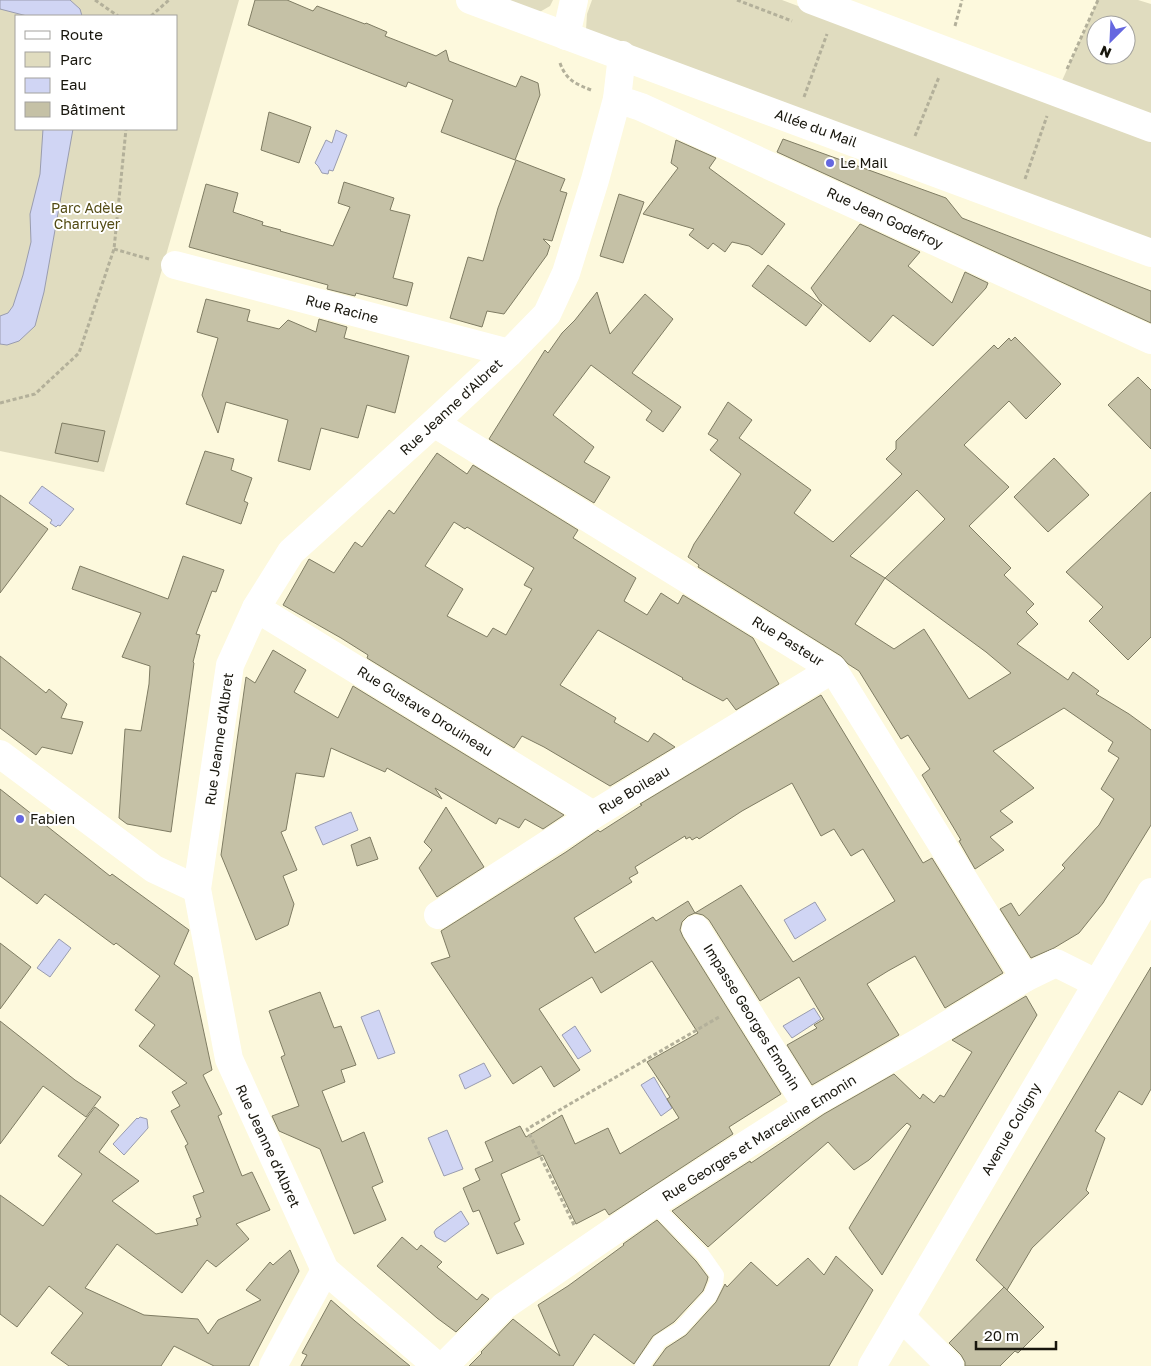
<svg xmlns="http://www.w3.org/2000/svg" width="1151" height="1366" font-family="'Golos Text',sans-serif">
<rect width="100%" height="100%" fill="#fdf9dd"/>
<g fill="#e0dcbf" fill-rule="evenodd">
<path d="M0 0H239L104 472 0 451ZM16 16H176V129H16Z"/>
<polygon points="503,0 553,0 550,6 538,13"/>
<polygon points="592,0 782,0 1151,138 1151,241 586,30 587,14"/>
<path d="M1098 0H1138L1151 4V128L1057 92ZM1096 25H1126V55H1096Z"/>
</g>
<g fill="#d0d5f4" stroke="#999caf">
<polygon points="0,0 70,0 80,9 82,16 27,16 0,9"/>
<polygon points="43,129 73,129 44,292 35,326 19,341 7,345 0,344 0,316 8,313 13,306 23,275 31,242 30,214 40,174"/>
<polygon points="336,130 347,135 333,171 329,170 328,174 322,173 318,166 315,163 326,140 332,143"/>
<polygon points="42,486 74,509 60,526 58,525 56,527 50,523 52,520 29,503"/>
<polygon points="351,812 358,830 323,845 315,827"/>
<polygon points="815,902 826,920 795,939 784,920"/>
<polygon points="59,939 71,948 50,977 37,968"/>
<polygon points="814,1008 821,1019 792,1038 783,1026"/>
<polygon points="379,1010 395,1053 378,1059 361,1017"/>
<polygon points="575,1026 591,1051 578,1059 562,1035"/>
<polygon points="484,1063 491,1076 465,1089 459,1075"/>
<polygon points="654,1077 672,1108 661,1116 641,1085"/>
<polygon points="140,1117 147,1119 148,1128 124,1155 113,1144 137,1118 138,1119"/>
<polygon points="447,1130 463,1169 444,1176 428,1138"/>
<polygon points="461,1211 469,1224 445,1242 436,1237 434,1232 436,1229"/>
</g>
<g fill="#c5c1a6" stroke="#7f7c63" fill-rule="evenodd">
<polygon points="255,0 287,0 313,11 317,6 365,24 366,23 387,32 385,36 436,56 446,50 449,61 516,87 521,76 538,83 540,95 515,160 441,132 453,100 408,82 406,87 248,25"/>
<polygon points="269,112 311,127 299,163 261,150"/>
<polygon points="783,139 946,198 962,218 1151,291 1151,323 777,152"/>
<polygon points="676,140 716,158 709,168 785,224 762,255 749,246 732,242 725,252 713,243 708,249 689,235 694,229 643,214 678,168 671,163"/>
<polygon points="516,160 565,179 560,191 567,193 552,241 543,239 550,246 547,255 504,314 487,311 482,327 450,318 468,257 483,261 498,208"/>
<polygon points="344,182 394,198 390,210 410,215 393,278 413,283 407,306 356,293 355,296 327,289 328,285 189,247 206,184 238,193 233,212 263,222 262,225 281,230 280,231 333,246 350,207 338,203"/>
<polygon points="619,194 644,202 623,263 600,256"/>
<polygon points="860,224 920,252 908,266 952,303 965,272 988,283 986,288 933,346 893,315 870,342 820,301 811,288"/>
<polygon points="768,265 822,305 806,326 752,286"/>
<polygon points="597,292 610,334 645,294 673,319 632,373 681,407 663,432 646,420 652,411 591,365 553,415 594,447 584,462 610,477 594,503 489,439 545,350 548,353 562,333 575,320"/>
<polygon points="206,299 250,310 247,321 279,329 288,320 316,332 319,319 347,327 344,338 409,356 395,413 367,405 358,438 321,428 310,470 278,461 288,420 226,402 218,433 202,395 218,338 197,332"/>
<path d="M1015 337 1061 384 1026 419 1009 401 964 445 1009 487 969 526 1011 568 1004 575 1034 604 1026 612 1038 624 1017 644 1068 680 1073 672 1099 691 1096 694 1129 714 1151 730V825L1103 903 1079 933 1054 948 1031 958 1000 909 1011 903 1019 916 1065 868 1062 865 1099 825 1114 799 1101 789 1119 758 1108 751 1113 742 1064 708 993 751 1034 788 1000 811 1013 822 990 837 1004 850 975 869 959 841 961 840 922 775 930 769 908 735 901 739 859 671 848 664 841 656 698 567 699 565 688 557 694 544 741 474 710 450 718 440 708 434 728 402 752 420 739 438 811 490 794 513 833 542 902 474 886 459 896 449V441L994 345 998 349 1009 338 1011 341ZM917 490 945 519 885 578 850 556ZM885 578 986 652 1011 673 969 699 924 629 894 649 855 624Z"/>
<polygon points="1138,377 1151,390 1151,449 1108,405"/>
<polygon points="62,423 105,431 98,462 55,453"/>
<polygon points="205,451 234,459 231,470 252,478 244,501 248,503 241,524 186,504"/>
<path d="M437 453 467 474 473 465 578 530 573 538 636 578 624 601 647 615 661 593 678 604 683 595 753 638 779 684 736 710 727 698 723 701 682 679 683 678 598 630 560 685 616 718 614 722 648 742 654 733 675 747 610 786 544 747 522 736 514 748 367 658 368 655 341 638 283 605 309 559 334 573 355 542 362 547 389 510 394 514ZM454 522 465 529 467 527 534 568 524 585 532 589 506 635 493 628 487 637 447 616 463 589 425 566Z"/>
<polygon points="1054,458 1089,495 1048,532 1014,497"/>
<polygon points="1151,492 1151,637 1128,660 1089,621 1103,607 1066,572"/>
<polygon points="0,495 48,529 0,593"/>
<polygon points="183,556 224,570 216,592 212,591 196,634 200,635 193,662 194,663 171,832 127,824 119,818 125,729 141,731 149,684 150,666 122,657 141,613 72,589 80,566 168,599"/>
<polygon points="273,650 306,670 294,692 338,718 353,686 564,815 543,829 525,819 519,828 499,818 496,824 435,788 442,799 387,768 385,772 331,748 324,777 296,773 286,830 281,832 297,870 283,876 294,904 288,925 256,940 221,855 246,677 255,683"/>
<polygon points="0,656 46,693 49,689 67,704 61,718 83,722 72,754 42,747 36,755 0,728"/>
<path d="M821 695 923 863 932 858 1003 973 945 1008 915 956 888 971 867 984 899 1035 812 1085 787 1045 817 1028 814 1025 824 1019 799 977 760 1001 709 920 703 915 695 913 688 916 682 922 680 930 683 937 781 1094 729 1127 733 1134 609 1215 605 1209 576 1224 543 1155 501 1174 520 1220 514 1223 524 1244 497 1254 479 1210 473 1212 463 1188 480 1180 475 1169 493 1161 485 1142 520 1126 526 1137 562 1115 575 1144 608 1128 620 1154 679 1118 667 1099 670 1097 647 1062 698 1033 652 961 601 993 592 977 539 1009 580 1070 554 1087 541 1066 513 1084 431 963 450 957 441 931 566 852 598 830 600 832 642 805 640 804ZM792 783 821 836 834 829 851 856 863 849 895 901 793 962 741 885 695 913 688 901 656 921 653 917 595 953 574 918 632 882 629 878 638 873 635 867 685 836 686 839 690 837 692 840 697 837 699 839 742 811Z"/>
<polygon points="0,789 110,876 112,874 189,930 174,964 192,977 212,1070 203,1075 222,1114 218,1116 242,1176 252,1172 270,1210 236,1224 249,1239 216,1267 207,1260 182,1293 117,1244 85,1288 144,1315 198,1319 208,1334 218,1320 261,1300 246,1290 270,1262 273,1265 290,1250 299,1271 249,1366 214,1366 174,1346 161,1366 69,1366 51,1353 83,1313 49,1286 17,1327 0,1314 0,1195 43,1226 82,1174 58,1156 95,1107 119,1125 99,1152 139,1181 112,1201 156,1234 198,1225 196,1219 201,1217 193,1196 204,1192 185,1146 188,1144 171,1111 180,1106 172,1092 187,1083 139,1046 155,1025 135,1010 160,976 116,943 114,945 45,894 37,904 0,876"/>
<polygon points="446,807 484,867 437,897 419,868 432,850 424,842"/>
<polygon points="370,837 378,859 357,866 351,845"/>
<polygon points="0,943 31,967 0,1009"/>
<polygon points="1151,967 1151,1089 1142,1105 1119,1091 1095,1131 1105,1138 1086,1190 1089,1193 1032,1248 1007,1290 976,1260"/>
<polygon points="320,992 334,1028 341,1026 356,1065 341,1070 345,1082 322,1091 342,1142 364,1132 383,1182 372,1187 386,1220 354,1234 320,1149 279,1131 272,1116 299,1106 281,1057 285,1055 269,1011"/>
<polygon points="1026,996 1037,1015 882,1275 849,1228 911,1126 907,1123 869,1160 854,1170 828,1142 708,1247 672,1211 750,1161 751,1163 824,1114 894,1074 920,1099 923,1094 934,1103 940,1095 944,1097 972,1052 952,1040"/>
<polygon points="0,1021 75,1080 101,1097 86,1117 43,1086 0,1144"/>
<polygon points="657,1220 696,1261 708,1277 707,1281 703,1291 674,1322 653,1336 634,1364 594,1334 573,1366 469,1366 482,1353 481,1352 513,1319 560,1356 538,1305 568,1286 624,1245 623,1244"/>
<polygon points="402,1237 417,1250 421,1245 442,1262 437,1267 477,1300 482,1294 489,1299 456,1332 437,1318 377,1266"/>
<polygon points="836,1256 873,1290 829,1366 653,1366 666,1348 686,1335 716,1302 725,1284 727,1287 751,1262 777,1286 808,1258 824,1275"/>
<polygon points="1004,1287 1044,1327 1018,1353 1015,1351 1000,1366 965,1366 965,1362 961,1355 949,1343"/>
<polygon points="331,1300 355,1321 410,1366 301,1366 307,1355 302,1353"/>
</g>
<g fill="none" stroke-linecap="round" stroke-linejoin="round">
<g stroke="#b3b09a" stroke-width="3" stroke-dasharray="4 2.5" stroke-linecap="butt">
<polyline points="95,0 118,16"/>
<polyline points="737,0 792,21"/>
<polyline points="151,16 169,0"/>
<polyline points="955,26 962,0"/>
<path d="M560 63C566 80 576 84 591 90"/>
<polyline points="1067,69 1098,0"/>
<polyline points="804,97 827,34"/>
<polyline points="915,136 939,77"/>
<polyline points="1025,179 1047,116"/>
<polyline points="114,249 149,259"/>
<polyline points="0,403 35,394 79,353 114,249 126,129"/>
<polyline points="574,1225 527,1129 719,1017"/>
</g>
<polyline stroke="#fff" stroke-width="14" points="642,1366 660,1341 680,1329 710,1296 716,1283 717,1275 703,1255 653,1204"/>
<g stroke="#fff" stroke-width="28">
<polyline points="566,36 574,0"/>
<polyline points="617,99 641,107 1151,340"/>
<polyline points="175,265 509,353"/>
<polyline points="434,423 833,669 1025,978"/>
<polyline points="256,608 593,815"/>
<polyline points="0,754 154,869 197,889"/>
<polyline points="438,915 593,815 833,669"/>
<polyline points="696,929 807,1106"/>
<polyline points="901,1317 950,1366"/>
<polyline points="273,1366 325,1270"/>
<polyline points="437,1366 325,1270 229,1059 197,889 230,665 256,608 291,552 434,423 509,353 547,314 566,273 595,180 617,99 622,55"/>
<polyline points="444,1366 504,1306 653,1204 807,1106 919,1042 1025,978 1056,963 1096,983"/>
</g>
<g stroke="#fff" stroke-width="28">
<polyline points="470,0 1151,253"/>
<polyline points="811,0 1151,128"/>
<polyline points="872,1366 1151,892"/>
</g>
</g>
<g fill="#6567e0" stroke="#fff" stroke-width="2">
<circle cx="830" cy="163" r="5"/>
<circle cx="20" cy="819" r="5"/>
</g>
<g text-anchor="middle" stroke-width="4" stroke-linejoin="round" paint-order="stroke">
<g font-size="14" fill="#18160d" stroke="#fff">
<text transform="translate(816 128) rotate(20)" y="5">Allée du Mail</text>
<text transform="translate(885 218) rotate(25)" y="5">Rue Jean Godefroy</text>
<text transform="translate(342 309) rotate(15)" y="5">Rue Racine</text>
<text transform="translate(451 407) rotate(-43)" y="5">Rue Jeanne d'Albret</text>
<text transform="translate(788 641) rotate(32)" y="5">Rue Pasteur</text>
<text transform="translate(425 711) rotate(32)" y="5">Rue Gustave Drouineau</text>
<text transform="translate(219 739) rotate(-82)" y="5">Rue Jeanne d'Albret</text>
<text transform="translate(634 790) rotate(-31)" y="5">Rue Boileau</text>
<text transform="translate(752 1017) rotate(58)" y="5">Impasse Georges Emonin</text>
<text transform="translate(1011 1129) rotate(-60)" y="5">Avenue Coligny</text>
<text transform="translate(759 1138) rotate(-32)" y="5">Rue Georges et Marceline Emonin</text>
<text transform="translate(268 1146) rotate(65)" y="5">Rue Jeanne d'Albret</text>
</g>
<g font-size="14" fill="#18160d" stroke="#fff" text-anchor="start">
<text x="840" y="168">Le Mail</text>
<text x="30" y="824">Fabien</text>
</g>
<g font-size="14" fill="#534b14" stroke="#fff">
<text x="87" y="213">Parc Adèle<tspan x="87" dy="16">Charruyer</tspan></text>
</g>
</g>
<rect x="15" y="15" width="162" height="115" fill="#ffffff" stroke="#a3a29e"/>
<rect x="25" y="31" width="25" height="8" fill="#ffffff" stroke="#a3a29e"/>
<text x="60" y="40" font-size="15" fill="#18160d">Route</text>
<rect x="25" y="52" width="25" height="15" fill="#e0dcbf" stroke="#a3a29e"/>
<text x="60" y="65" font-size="15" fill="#18160d">Parc</text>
<rect x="25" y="78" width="25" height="15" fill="#d0d5f4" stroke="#a3a29e"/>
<text x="60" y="90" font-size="15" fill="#18160d">Eau</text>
<rect x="25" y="102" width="25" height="15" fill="#c5c1a6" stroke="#a3a29e"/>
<text x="60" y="115" font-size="15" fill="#18160d">Bâtiment</text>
<g transform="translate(1111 40) rotate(204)"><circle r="24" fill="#ffffff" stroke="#a3a29e"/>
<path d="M0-4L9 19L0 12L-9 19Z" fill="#6567e0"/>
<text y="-8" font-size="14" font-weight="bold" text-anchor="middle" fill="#18160d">N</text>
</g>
<path d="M976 1341v8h80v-8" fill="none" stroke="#18160d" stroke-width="2.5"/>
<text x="984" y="1341" font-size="15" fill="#18160d" stroke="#ffffff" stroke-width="4" paint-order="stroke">20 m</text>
</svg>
